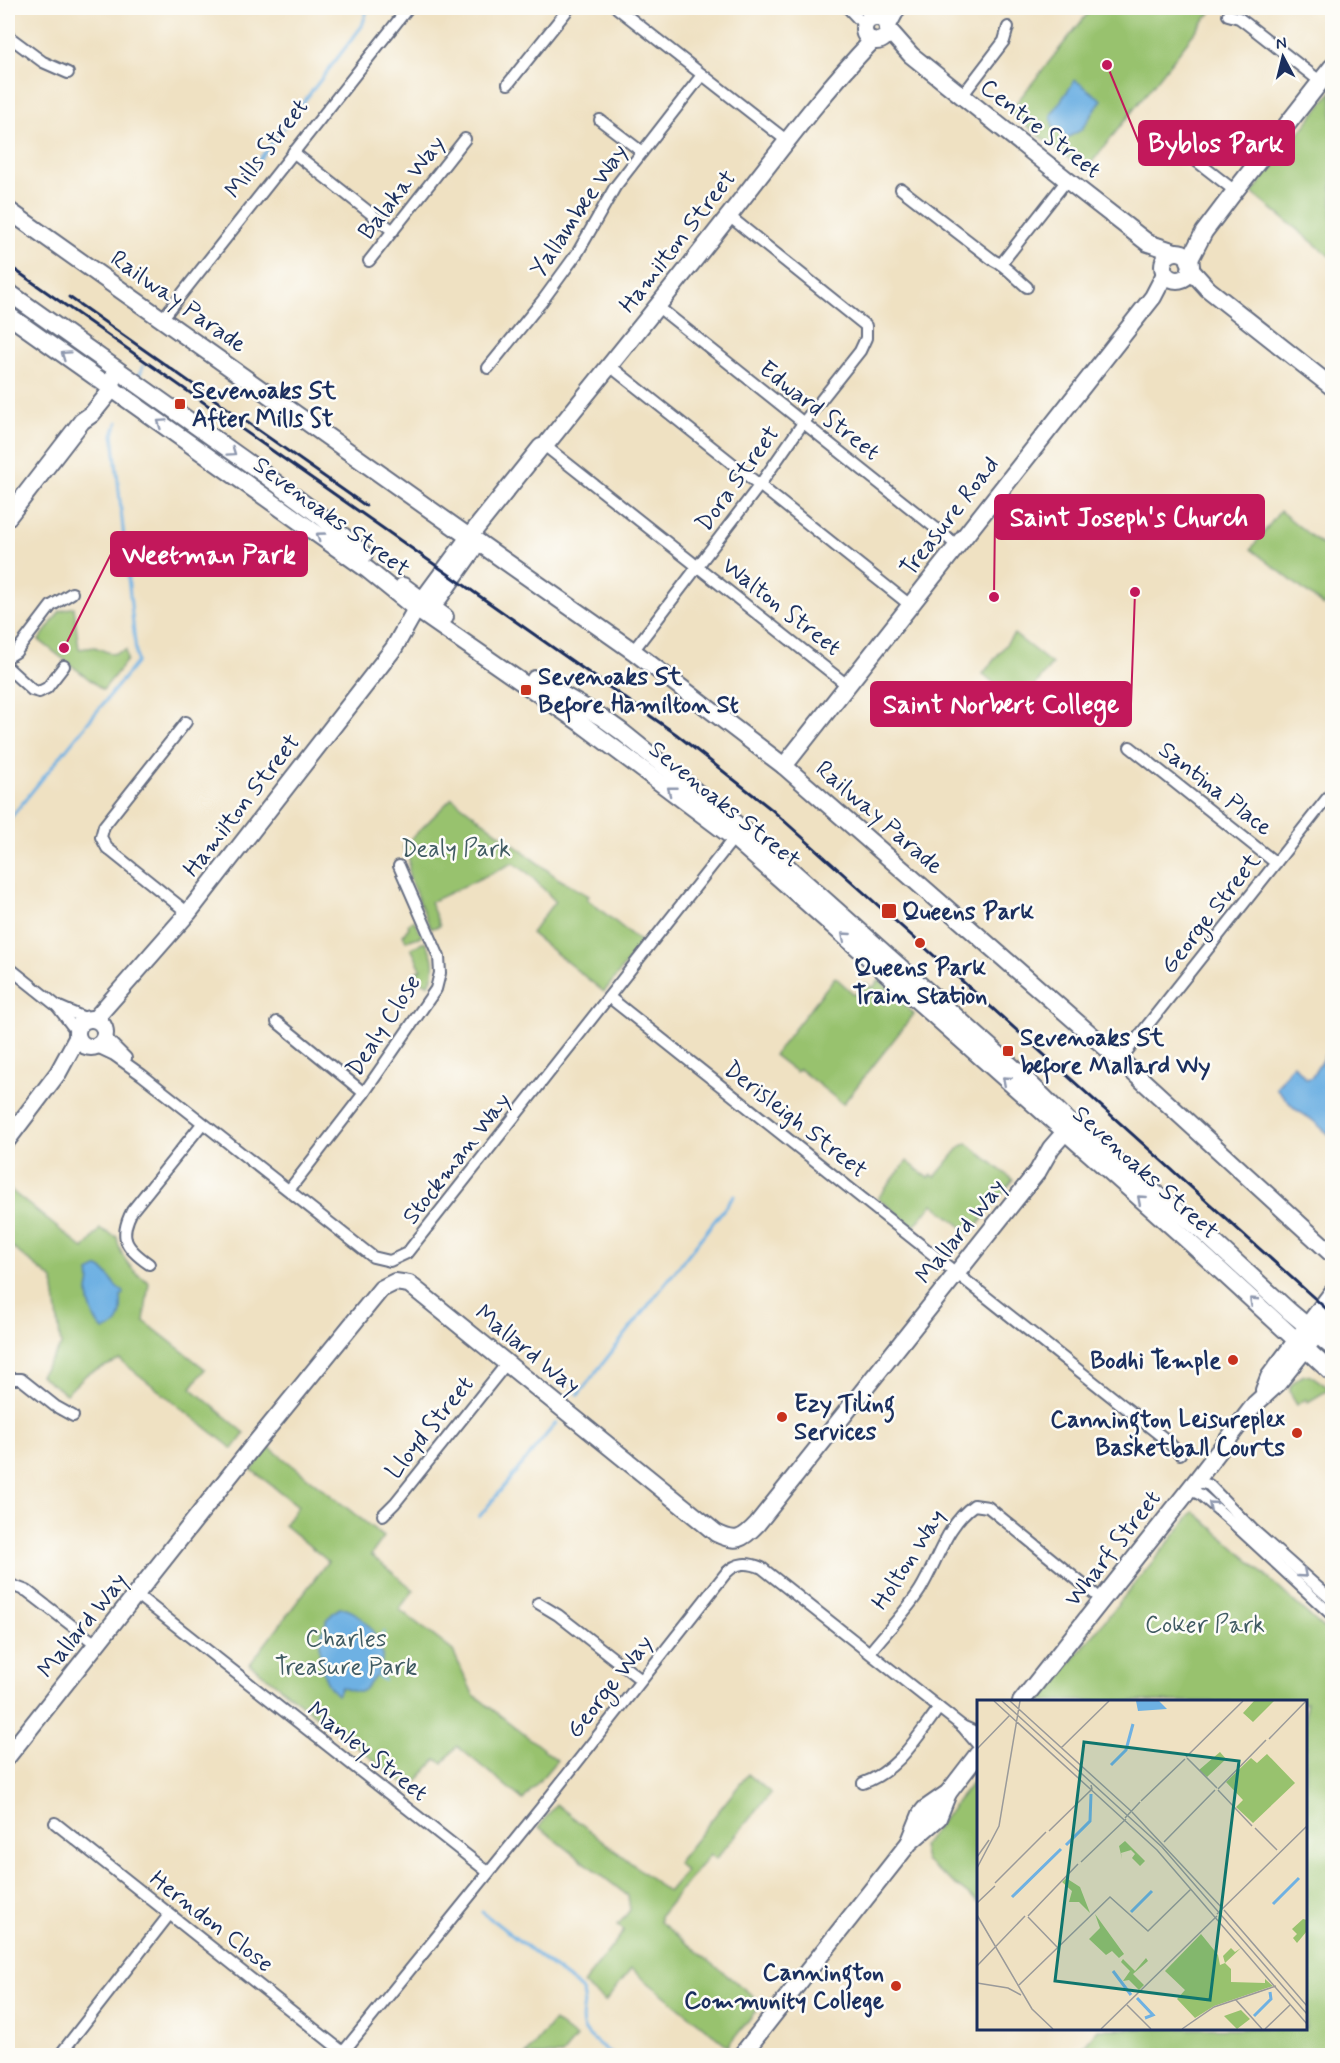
<svg xmlns="http://www.w3.org/2000/svg" width="1340" height="2063" font-family="Mynerve,sans-serif">
<rect width="100%" height="100%" fill="#fdfcf7"/>
<filter id="ink" filterUnits="userSpaceOnUse"><feTurbulence type="fractalNoise" baseFrequency=".0167" numOctaves="2"/><feDisplacementMap in="SourceGraphic" scale="12" xChannelSelector="R" yChannelSelector="G"/><feConvolveMatrix kernelMatrix="1 2 1 2 8 2 1 2 1" color-interpolation-filters="sRGB"/></filter>
<filter id="wash" filterUnits="userSpaceOnUse"><feTurbulence type="fractalNoise" baseFrequency=".008" numOctaves="4" result="noise"/><feDisplacementMap in="SourceGraphic" scale="24" xChannelSelector="R" yChannelSelector="G"/><feGaussianBlur stdDeviation="1.35" result="paint"/><feColorMatrix in="noise" values="0 0 0 0 0 0 0 0 0 0 0 0 0 0 0 0 0 1.4 0 .05"/><feComposite in="paint" operator="in"/></filter>
<g filter="url(#wash)">
<rect width="100%" height="100%" fill="#efe1c2"/>
<g fill="#98c26e" stroke="#5a7866" stroke-width="1.5">
<polygon points="1092,8 1214,8 1085,171 1009,112"/>
<polygon points="1332,91 1332,258 1252,193"/>
<polygon points="1280,511 1332,553 1332,596 1324,606 1251,549"/>
<polygon points="74,607 79,649 95,647 112,654 126,650 127,660 103,690 39,640 60,611"/>
<polygon points="1014,634 1052,664 1020,704 983,674"/>
<polygon points="452,798 559,879 589,896 587,899 642,943 604,992 531,933 555,901 528,873 513,863 430,902 440,926 432,928 430,927 409,877 409,859 403,847"/>
<polygon points="414,920 422,936 406,941 403,935 409,927 408,924"/>
<path d="M425 942C435 955 436 971 429 985L412 976 414 973 421 969 411 948Z"/>
<polygon points="835,977 855,995 866,983 872,988 880,980 914,1014 843,1104 799,1069 796,1072 774,1055"/>
<polygon points="967,1143 1013,1180 971,1234 933,1204 914,1226 878,1198 907,1161 928,1178 932,1175 935,1177 960,1147"/>
<path d="M8 1188 84 1249 100 1229 117 1237C119 1255 133 1274 149 1282L144 1321 205 1369 191 1388 245 1433 233 1449 120 1360 87 1374 66 1394 40 1375 61 1346 53 1280 8 1244Z"/>
<path d="M1304 1375 1312 1376 1330 1389 1308 1402 1306 1399 1297 1405C1286 1389 1287 1385 1304 1375Z"/>
<polygon points="269,1447 384,1537 371,1555 414,1590 399,1609 453,1651 473,1694 557,1760 523,1800 457,1746 443,1763 436,1759 411,1789 250,1664 328,1561 284,1525 298,1506 252,1470"/>
<polygon points="1194,1511 1332,1636 1332,2055 1076,2055 1098,2029 1306,2028 1306,1702 1039,1701"/>
<polygon points="748,1774 771,1793 716,1859 710,1854 660,1916 660,1922 762,2003 728,2046 631,1969 605,2002 583,1984 624,1931 618,1925 630,1910 628,1896 539,1827 556,1804 668,1892 686,1871 677,1863"/>
<polygon points="978,1775 978,1902 925,1861 922,1846"/>
<polygon points="554,2021 576,2038 562,2055 526,2055"/>
</g>
<g fill="#6eb1e3" stroke="#4470a0" stroke-width="1.5">
<polygon points="1075,80 1102,100 1081,130 1067,138 1053,127 1051,115"/>
<polygon points="1326,1053 1332,1053 1332,1137 1311,1119 1295,1109 1276,1088 1293,1064 1307,1079 1312,1077"/>
<path d="M99 1267C111 1272 112 1288 123 1291L124 1294 121 1296C122 1312 122 1327 104 1330 94 1324 88 1302 88 1291 89 1282 91 1284 89 1272Z"/>
<path d="M340 1608C360 1609 383 1639 382 1659 382 1668 376 1676 370 1683 367 1687 364 1691 359 1692 354 1692 346 1689 341 1687L337 1695C315 1676 312 1623 340 1608Z"/>
</g>
<g fill="none" stroke-linecap="round" stroke-linejoin="round">
<g stroke="#6eb1e3" stroke-width="3">
<polyline points="255,165 362,26 368,8"/>
<polyline points="138,379 143,366"/>
<polyline points="8,821 137,662 113,434 118,422"/>
<polyline points="578,1395 734,1196"/>
<polyline points="479,1517 556,1423"/>
<polyline points="377,1642 384,1632"/>
<polyline points="377,1675 384,1680"/>
<path d="M482 1912 581 1989C589 2001 579 2013 583 2026 587 2038 605 2048 614 2056"/>
</g>
</g>
</g>
<g filter="url(#ink)">
<g fill="none" stroke-linecap="round" stroke-linejoin="round">
<defs>
<g id="street">
<polyline points="617,8 786,140"/>
<polyline points="848,8 865,26"/>
<polyline points="861,8 876,17"/>
<polyline points="1228,15 1239,18 1247,24 1321,82"/>
<polyline points="8,36 43,62 68,73"/>
<polyline points="508,84 569,8"/>
<polyline points="962,96 1004,41 1008,27"/>
<polyline points="600,120 642,152"/>
<polyline points="1159,132 1235,191"/>
<polyline points="293,152 393,231"/>
<path d="M901 189 993 260C1005 265 1016 278 1027 287"/>
<polyline points="369,261 465,139"/>
<polyline points="1001,264 1067,180"/>
<polyline points="657,306 958,546"/>
<polyline points="162,319 408,8"/>
<polyline points="610,366 910,605"/>
<polyline points="488,368 543,300 578,252 615,187 702,75"/>
<polyline points="549,449 847,685"/>
<polyline points="633,651 759,486 803,423 860,351 866,338 866,326 729,216"/>
<polyline points="8,657 16,652 51,606 72,593"/>
<polyline points="8,668 32,690 39,692 47,688 64,666"/>
<polyline points="186,722 104,826 101,837 107,848 188,913"/>
<polyline points="1130,747 1276,863"/>
<polyline points="8,967 57,1006 87,1019"/>
<polyline points="609,997 1165,1439 1180,1454"/>
<polyline points="57,1006 76,1031"/>
<polyline points="277,1022 364,1093"/>
<polyline points="105,1037 126,1058"/>
<polyline points="97,1047 114,1055 142,1075 373,1257 390,1261 407,1253 737,834"/>
<polyline points="1120,1060 1332,792"/>
<polyline points="289,1190 364,1093 436,989 440,973 439,957 399,866"/>
<path d="M149 1264C126 1248 118 1238 132 1211L202 1124"/>
<polyline points="8,1379 21,1379 55,1406 73,1416"/>
<polyline points="1196,1481 1209,1485 1252,1529 1332,1600"/>
<polyline points="1189,1489 1201,1495 1232,1522 1332,1615"/>
<polyline points="383,1515 395,1503 507,1363"/>
<polyline points="8,1584 27,1591 97,1645"/>
<polyline points="137,1595 488,1872"/>
<polyline points="538,1603 558,1615 640,1679"/>
<path d="M870 1652C886 1632 906 1612 920 1590 938 1561 945 1526 974 1505L988 1507 1102 1600"/>
<polyline points="962,1726 978,1745"/>
<path d="M863 1783C898 1771 917 1737 939 1708"/>
<polyline points="55,1823 343,2052"/>
<polyline points="59,2056 169,1915"/>
<path d="M340 2056 541 1808 726 1573C737 1562 748 1562 762 1568L962 1726 978 1733"/>
</g>
<g id="secondary">
<circle cx="876" cy="29" r="12"/>
<polyline points="888,25 897,8"/>
<polyline points="888,29 911,55 1067,180 1148,243 1175,252"/>
<polyline points="8,210 469,537"/>
<circle cx="1177" cy="266" r="14"/>
<polyline points="1189,261 1204,232 1235,191 1332,67"/>
<polyline points="1190,269 1208,289 1332,387"/>
<polyline points="8,292 268,477 323,518 364,555"/>
<polyline points="8,315 368,570 416,609 582,724 734,838 1185,1238 1332,1373"/>
<path d="M548 442C608 367 669 293 728 217 775 157 820 95 873 40"/>
<polyline points="8,517 82,421 92,414 113,388 112,379"/>
<polyline points="478,542 633,651 784,766 1120,1060 1332,1254"/>
<polyline points="403,586 445,617"/>
<polyline points="427,615 472,551"/>
<polyline points="535,679 601,717 622,732 773,854 1018,1072 1078,1131 1202,1231 1289,1311 1332,1347"/>
<polyline points="784,766 1153,297 1165,274"/>
<circle cx="91" cy="1033" r="14"/>
<polyline points="95,1019 188,913 394,648 416,609 469,537 541,447"/>
<polyline points="8,1139 58,1073 77,1038"/>
<polyline points="1264,1390 1269,1377 1332,1293"/>
<polyline points="1021,1702 1196,1481 1255,1404 1278,1383 1332,1315"/>
<path d="M8 1756 254 1445 381 1289 395 1282 409 1284 716 1533C736 1543 742 1540 757 1524L1038 1171 1051 1148 1071 1125"/>
<polyline points="910,1841 921,1814 925,1809 948,1793 978,1754"/>
<polyline points="741,2056 909,1843 938,1818 948,1793"/>
</g>
</defs>
<use href="#street" stroke="#656d81" stroke-width="14"/>
<use href="#secondary" stroke="#656d81" stroke-width="20"/>
<use href="#street" stroke="#fff" stroke-width="10"/>
<use href="#secondary" stroke="#fff" stroke-width="16"/>
<g stroke="#1b2f5e" stroke-width="3">
<polyline points="8,265 676,734 771,809 1332,1314"/>
<polyline points="69,297 366,506"/>
</g>
</g>
<defs><path id="oneway-chevron" d="M-2-3.5L2.5 0L-2 3.5" fill="none" stroke-width="1.6" stroke-linecap="round" stroke-linejoin="round" transform="scale(1.5)"/></defs>
<g stroke="#8d97ae">
<use href="#oneway-chevron" transform="translate(65 355) rotate(-145)"/>
<use href="#oneway-chevron" transform="translate(161 423) rotate(-145)"/>
<use href="#oneway-chevron" transform="translate(232 452) rotate(35)"/>
<use href="#oneway-chevron" transform="translate(320 536) rotate(-144)"/>
<use href="#oneway-chevron" transform="translate(671 790) rotate(-142)"/>
<use href="#oneway-chevron" transform="translate(845 936) rotate(-139)"/>
<use href="#oneway-chevron" transform="translate(1006 1080) rotate(-139)"/>
<use href="#oneway-chevron" transform="translate(1141 1199) rotate(-139)"/>
<use href="#oneway-chevron" transform="translate(1253 1301) rotate(-137)"/>
<use href="#oneway-chevron" transform="translate(1212 1505) rotate(-139)"/>
<use href="#oneway-chevron" transform="translate(1303 1574) rotate(41)"/>
</g>
</g>
<g fill="#c8321e" stroke="#fdfcf7" stroke-width="2">
<rect x="174" y="398" width="12" height="12" rx="3"/>
<rect x="520" y="684" width="12" height="12" rx="3"/>
<rect x="881" y="903" width="16" height="16" rx="3"/>
<circle cx="920" cy="943" r="6"/>
<rect x="1002" y="1045" width="12" height="12" rx="3"/>
<circle cx="1233" cy="1360" r="6"/>
<circle cx="782" cy="1417" r="6"/>
<circle cx="1297" cy="1433" r="6"/>
<circle cx="896" cy="1986" r="6"/>
</g>
<g text-anchor="middle" stroke-width="5" stroke-linejoin="round" paint-order="stroke">
<g font-size="24" fill="#1b2f5e" stroke="#fdfcf7">
<text transform="translate(1041 128) rotate(38)" y="8">Centre Street</text>
<text transform="translate(266 148) rotate(-52)" y="8">Mills Street</text>
<text transform="translate(401 187) rotate(-52)" y="8">Balaka Way</text>
<text transform="translate(578 210) rotate(-56)" y="8">Yallambee Way</text>
<text transform="translate(677 241) rotate(-52)" y="8">Hamilton Street</text>
<text transform="translate(179 301) rotate(35)" y="8">Railway Parade</text>
<text transform="translate(820 410) rotate(38)" y="8">Edward Street</text>
<text transform="translate(737 478) rotate(-54)" y="8">Dora Street</text>
<text transform="translate(332 516) rotate(36)" y="8">Sevenoaks Street</text>
<text transform="translate(949 516) rotate(-52)" y="8">Treasure Road</text>
<text transform="translate(782 606) rotate(38)" y="8">Walton Street</text>
<text transform="translate(1216 788) rotate(38)" y="8">Santina Place</text>
<text transform="translate(725 804) rotate(39)" y="8">Sevenoaks Street</text>
<text transform="translate(241 805) rotate(-52)" y="8">Hamilton Street</text>
<text transform="translate(880 817) rotate(41)" y="8">Railway Parade</text>
<text transform="translate(1210 913) rotate(-52)" y="8">George Street</text>
<text transform="translate(383 1025) rotate(-57)" y="8">Dealy Close</text>
<text transform="translate(796 1119) rotate(38)" y="8">Derisleigh Street</text>
<text transform="translate(456 1158) rotate(-52)" y="8">Stockman Way</text>
<text transform="translate(1146 1172) rotate(42)" y="8">Sevenoaks Street</text>
<text transform="translate(960 1231) rotate(-51)" y="8">Mallard Way</text>
<text transform="translate(528 1349) rotate(39)" y="8">Mallard Way</text>
<text transform="translate(429 1427) rotate(-51)" y="8">Lloyd Street</text>
<text transform="translate(1112 1548) rotate(-52)" y="8">Wharf Street</text>
<text transform="translate(908 1559) rotate(-57)" y="8">Holton Way</text>
<text transform="translate(82 1625) rotate(-51)" y="8">Mallard Way</text>
<text transform="translate(609 1686) rotate(-52)" y="8">George Way</text>
<text transform="translate(368 1751) rotate(38)" y="8">Manley Street</text>
<text transform="translate(212 1921) rotate(38)" y="8">Herndon Close</text>
</g>
<g font-size="24" font-weight="bold" fill="#1b2f5e" stroke="#fdfcf7" text-anchor="start">
<text x="192" y="398">Sevenoaks St<tspan x="192" dy="28">After Mills St</tspan></text>
<text x="538" y="684">Sevenoaks St<tspan x="538" dy="28">Before Hamilton St</tspan></text>
<text x="902" y="919">Queens Park</text>
<text x="920" y="975" text-anchor="middle">Queens Park<tspan x="920" dy="28">Train Station</tspan></text>
<text x="1020" y="1045">Sevenoaks St<tspan x="1020" dy="28">before Mallard Wy</tspan></text>
<text x="1221" y="1368" text-anchor="end">Bodhi Temple</text>
<text x="794" y="1411">Ezy Tiling<tspan x="794" dy="28">Services</tspan></text>
<text x="1285" y="1427" text-anchor="end">Cannington Leisureplex<tspan x="1285" dy="28">Basketball Courts</tspan></text>
<text x="884" y="1980" text-anchor="end">Cannington<tspan x="884" dy="28">Community College</tspan></text>
</g>
<g font-size="24" fill="#405b63" stroke="#fdfcf7">
<text x="456" y="856">Dealy Park</text>
<text x="1205" y="1632">Coker Park</text>
<text x="346" y="1646">Charles<tspan x="346" dy="28">Treasure Park</tspan></text>
</g>
</g>
<g transform="translate(977 1700)">
<rect width="330" height="330" fill="#efe1c2"/>
<path d="M277 1H297L276 22 266 13ZM243 52 249 59 230 77 222 70ZM290 54 318 83 276 123 259 107 266 100 249 82 274 58 280 63ZM148 141 168 161 163 166 155 158 158 154 154 150 144 153 145 159 142 146ZM89 178 103 187 113 213 102 202H92L95 191 85 182ZM118 214 147 254 142 258 135 251 129 255 112 239 123 228ZM326 219 330 220V231L320 243 316 238 320 234 315 229ZM224 234 241 255 243 265 248 263 246 256 254 248 258 252 264 248 248 263 254 269V282L288 283V279L296 286 237 306 218 318 200 299 208 290 188 271ZM169 258 171 261 156 274 167 285 162 290 152 280 146 281 153 271 144 262 146 259 158 271ZM264 310 273 319 260 329 247 316Z" fill="#98c26e"/>
<path d="M159 1H182L190 9 161 11Z" fill="#6eb1e3"/>
<path fill="none" stroke="#6eb1e3" stroke-width="3" d="M134 65 149 50 156 24M89 145 113 121 114 94M35 197 84 149M296 204 322 178M154 212 175 191M136 271 154 295M160 298 176 315 168 318M277 316 294 299 293 292"/>
<path fill="none" stroke="#9a9a9a" stroke-width="1.5" d="M17 1 180 150 330 324M25 1 185 147 330 314M33 1 154 111M292 39 329 1M84 48 132 1M0 49 33 15M209 57 266 1M210 58 240 88M241 89 289 40M241 90 275 126M164 101 208 59M155 112 246 209M148 118 163 102M278 128 300 150M72 131 115 89 114 85M187 142 238 90M0 157 12 140M104 162 149 119M0 168 22 126 43 1M18 183 69 132M0 203 18 186M247 210 330 306M240 214 330 126M0 215 55 309 76 329M51 216 101 164M51 217 81 248M0 266 48 216M0 283 31 288 44 295M42 285 133 197 171 231 214 189M259 300 285 329M150 305 174 329M124 329 240 216M205 329 237 307 299 286M288 329 313 305"/>
<path fill="#0f766e" fill-opacity="0.15" stroke="#0f766e" stroke-width="3" d="M107 42 262 61 233 300 78 281Z"/>
<rect width="330" height="330" fill="none" stroke="#1b2f5e" stroke-width="3"/>
</g>
<path fill="none" stroke="#c2185b" stroke-width="2" d="M1107 65L1139 143M994 597L995 517M64 648L111 554M1135 592L1131 704"/>
<g fill="#c2185b" stroke="#fdfcf7" stroke-width="2">
<circle cx="1107" cy="65" r="6"/>
<circle cx="994" cy="597" r="6"/>
<circle cx="64" cy="648" r="6"/>
<circle cx="1135" cy="592" r="6"/>
</g>
<g fill="#c2185b" stroke="#c2185b" stroke-width="2">
<rect x="1139" y="121" width="155" height="44" rx="6"/>
<rect x="995" y="495" width="269" height="44" rx="6"/>
<rect x="111" y="532" width="196" height="44" rx="6"/>
<rect x="871" y="682" width="260" height="44" rx="6"/>
</g>
<g font-size="26" text-anchor="middle" font-weight="bold" fill="#fff">
<text x="1216" y="152">Byblos Park</text>
<text x="1129" y="526">Saint Joseph's Church</text>
<text x="209" y="563">Weetman Park</text>
<text x="1001" y="713">Saint Norbert College</text>
</g>
<rect width="1340" height="2063" fill="none" stroke="#fdfcf7" stroke-width="30"/>
<g transform="translate(1283 57) rotate(353)" stroke="#fdfcf7" stroke-width="4.5" paint-order="stroke">
<path d="M0-4.5L10 22L0 15L-10 22Z" fill="#1b2f5e"/>
<text y="-9" font-size="16" font-weight="bold" text-anchor="middle" fill="#1b2f5e">N</text>
</g>
</svg>
